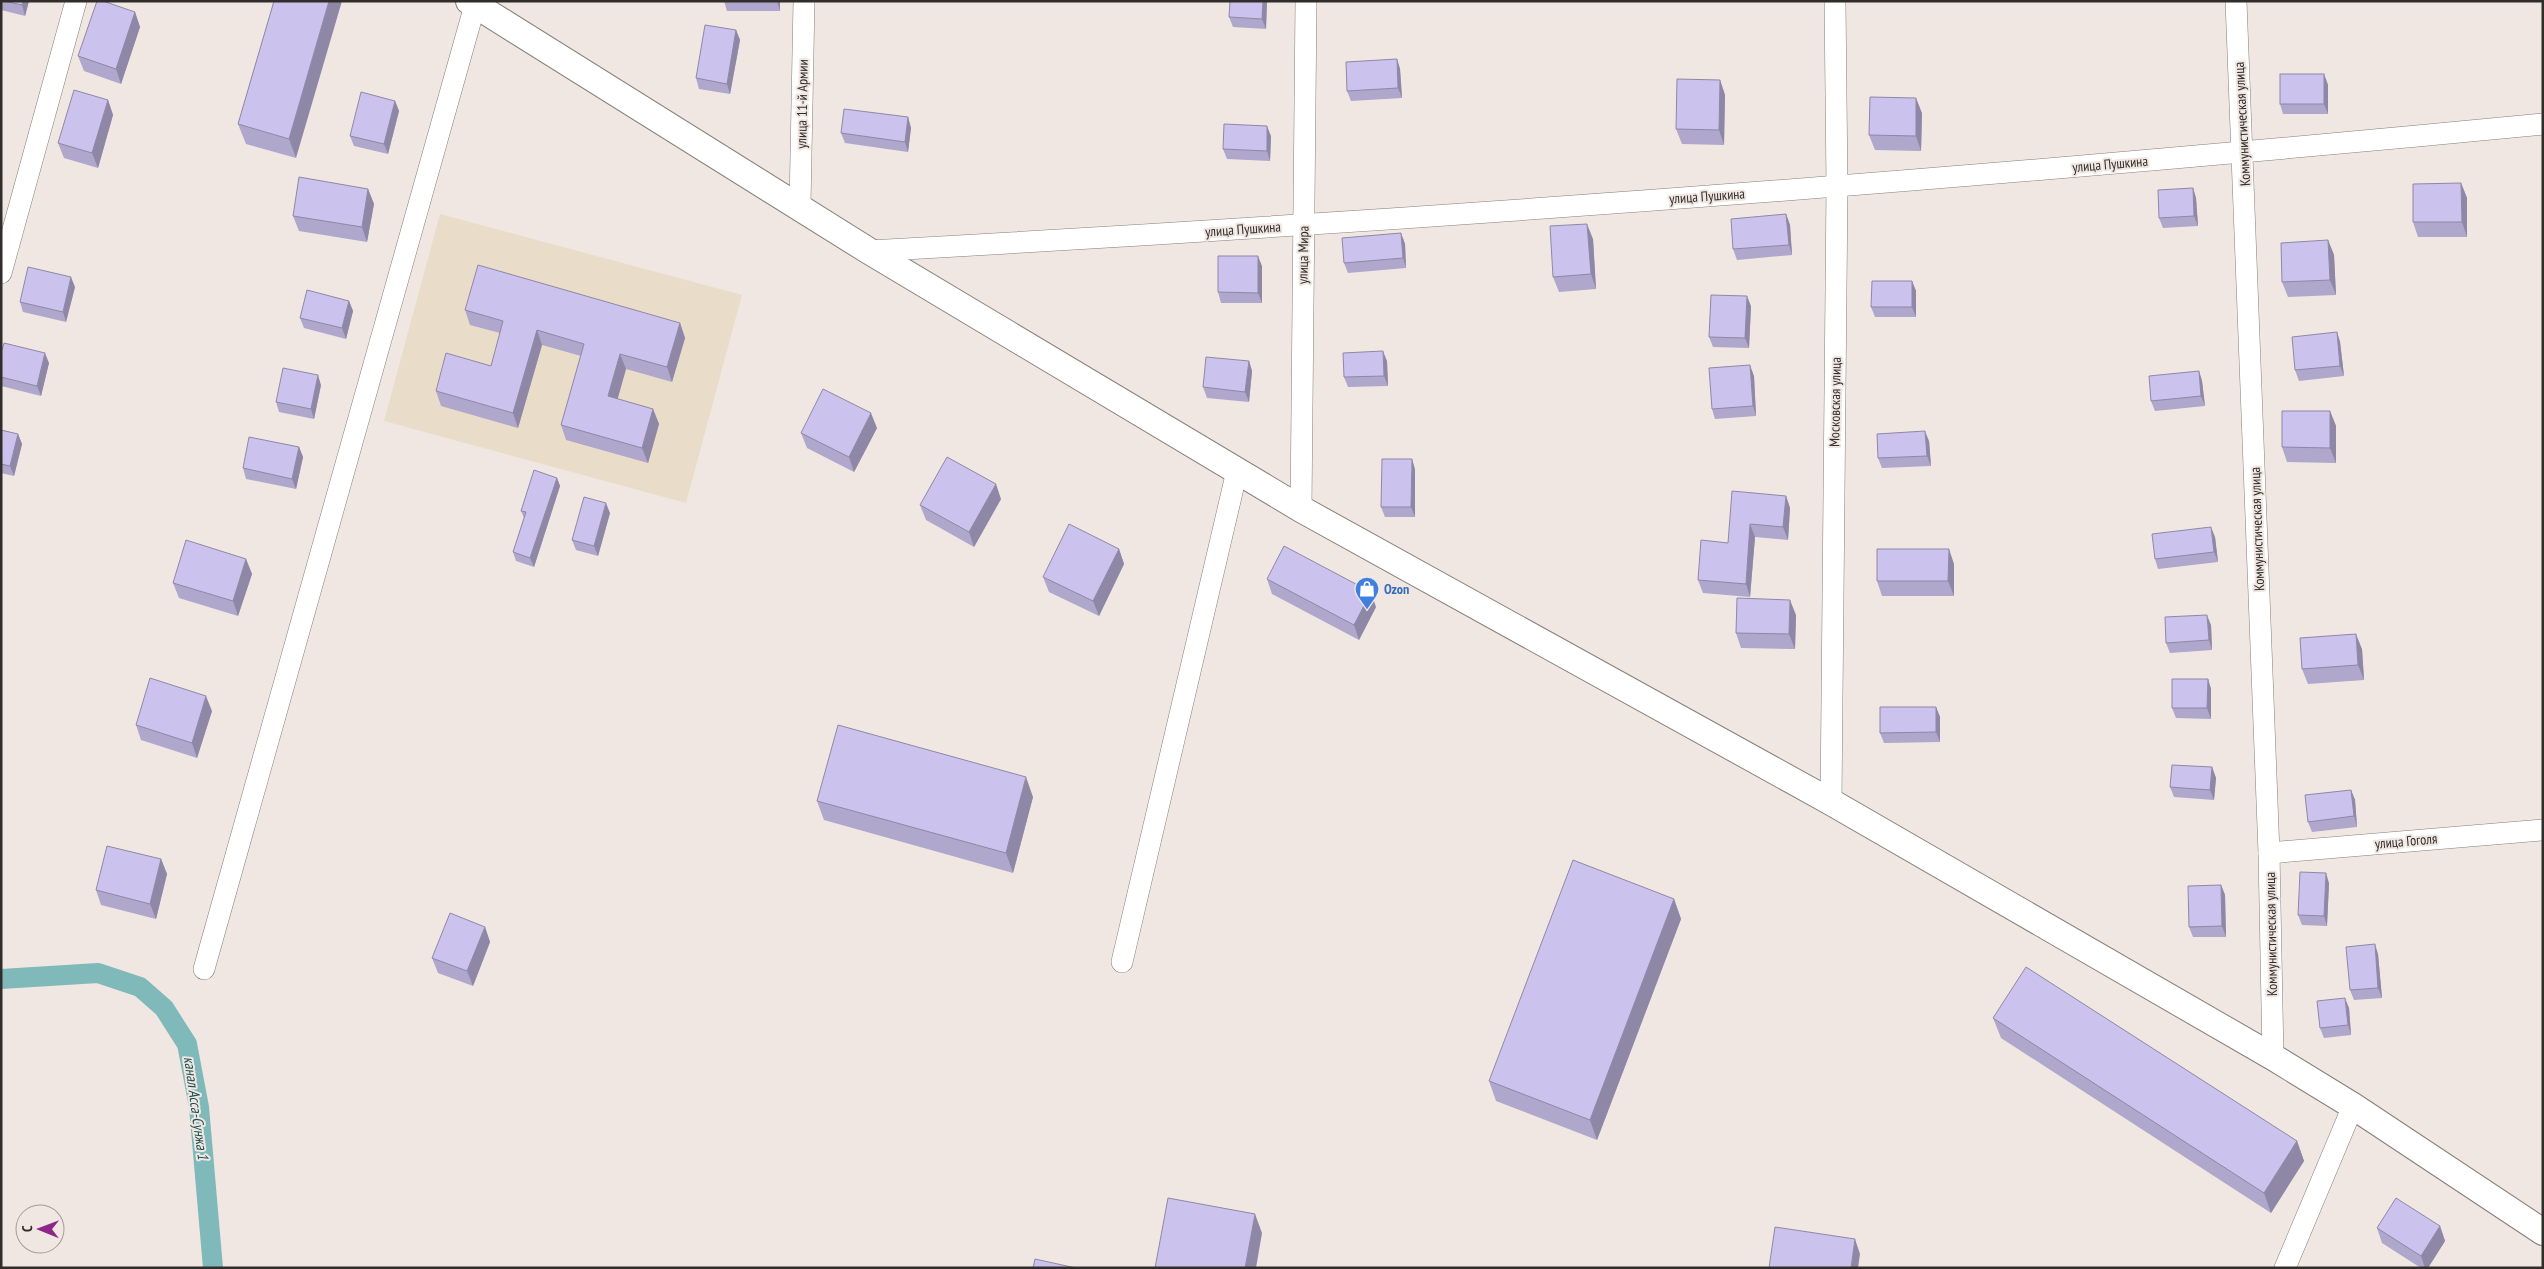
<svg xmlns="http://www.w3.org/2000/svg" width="2544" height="1269" font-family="'PT Sans Narrow',sans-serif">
<rect width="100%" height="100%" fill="#f0e7e2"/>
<polygon fill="#e9ddc9" points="440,214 742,295 686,503 384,421"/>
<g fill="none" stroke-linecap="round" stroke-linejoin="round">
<polyline stroke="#7fb9ba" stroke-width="20" points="1,979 98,973 140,987 164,1008 187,1044 199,1107 213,1268"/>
<defs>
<g id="minor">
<polyline points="2236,1 2269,853 2273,1057"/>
<polyline points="800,206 804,1"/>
<path d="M869 251C1428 220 1986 178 2543 124"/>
<polyline points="1,273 76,1"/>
<polyline points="1301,509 1306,1"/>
<polyline points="1831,802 1837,187 1835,1"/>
<polyline points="2269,853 2543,830"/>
<polyline points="1122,962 1237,471"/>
<polyline points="204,969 475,5"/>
<polyline points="2285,1268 2353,1106"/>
</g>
<polyline id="major" points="469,1 869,251 1301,509 1831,802 2273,1057 2353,1106 2543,1232"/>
</defs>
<use href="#minor" stroke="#867e79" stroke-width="22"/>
<use href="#major" stroke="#867e79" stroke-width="28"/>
<use href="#minor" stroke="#fff" stroke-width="21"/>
<use href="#major" stroke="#fff" stroke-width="26"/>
</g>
<g fill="#afa7cc">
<polygon points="1,1 29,1 25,16 1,10"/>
<polygon points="274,1 296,158 246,144 238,124"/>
<polygon points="724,1 780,1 780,11 727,11"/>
<polygon points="1267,1 1266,29 1233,27 1229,17"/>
<polygon points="135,12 140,27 121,84 84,71 78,56"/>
<polygon points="736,30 740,40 730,94 699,89 696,78"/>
<polygon points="1397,59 1400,69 1402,98 1351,101 1347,91"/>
<polygon points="2324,74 2328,85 2328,114 2283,114 2280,104"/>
<polygon points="1720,80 1725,95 1724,145 1682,144 1676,129"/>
<polygon points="108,100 113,115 98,168 64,158 58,143"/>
<polygon points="395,101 399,111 388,154 354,146 350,136"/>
<polygon points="1922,113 1921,151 1875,150 1869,135"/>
<polygon points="908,117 911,128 908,152 845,143 841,133"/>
<polygon points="1271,136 1270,161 1227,159 1223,149"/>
<polygon points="2461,183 2467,198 2467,237 2418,237 2413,222"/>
<polygon points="2193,188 2196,198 2198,226 2163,228 2159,218"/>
<polygon points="368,189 374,204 367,242 299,231 293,216"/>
<polygon points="1786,214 1790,225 1792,255 1737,260 1733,249"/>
<polygon points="1401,233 1405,244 1406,268 1348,273 1344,263"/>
<polygon points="1593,239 1596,289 1559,292 1553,277"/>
<polygon points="2328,240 2334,255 2336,295 2288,297 2282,282"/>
<polygon points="1262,266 1262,303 1221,303 1218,292"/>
<polygon points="1912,281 1916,291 1916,317 1875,317 1871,307"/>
<polygon points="75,287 66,322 23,312 20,302"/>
<polygon points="349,301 353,311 346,339 304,328 300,318"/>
<polygon points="1751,306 1749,348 1713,347 1709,337"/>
<polygon points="465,310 680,323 685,338 672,382 626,369 617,399 653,409 659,424 648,463 566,440 561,425 581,356 542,345 518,428 441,406 436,391 491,366 500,333 470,325"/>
<polygon points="2337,332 2340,342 2344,376 2299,381 2295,370"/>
<polygon points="1,353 49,363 41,396 1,386"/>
<polygon points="1249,361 1252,371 1249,402 1207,398 1203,387"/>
<polygon points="1387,361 1388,386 1348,387 1344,377"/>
<polygon points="2199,371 2202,381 2205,406 2155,411 2151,401"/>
<polygon points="1754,376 1756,416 1715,419 1712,409"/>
<polygon points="321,385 314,419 279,412 276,402"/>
<polygon points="2330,411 2336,426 2336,463 2287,462 2282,447"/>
<polygon points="877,428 854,472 807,448 801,433"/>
<polygon points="1,430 18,434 22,444 14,476 1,473"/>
<polygon points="1929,441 1931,466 1882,468 1878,458"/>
<polygon points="299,447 303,457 296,489 246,479 243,468"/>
<polygon points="1415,469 1415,517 1385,517 1381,507"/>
<polygon points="557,478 560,486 534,567 516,561 513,552 524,518 521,511"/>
<polygon points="1786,496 1790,508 1788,540 1755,537 1750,597 1703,593 1698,580 1728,543"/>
<polygon points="1001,499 974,547 926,520 920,505"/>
<polygon points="610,513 598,556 576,550 572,540"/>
<polygon points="2215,537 2218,562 2158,569 2155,559"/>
<polygon points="1119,549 1124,564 1099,616 1049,592 1043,577"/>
<polygon points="246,559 252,574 238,616 179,598 173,583"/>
<polygon points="1954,564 1954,596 1882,596 1877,581"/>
<polygon points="1267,579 1376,607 1359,640 1272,594"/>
<polygon points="1796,615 1795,649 1741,648 1736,633"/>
<polygon points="2211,625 2212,650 2170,653 2166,643"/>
<polygon points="2362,649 2364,680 2308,684 2302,669"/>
<polygon points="2208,679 2211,689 2211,719 2176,718 2172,708"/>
<polygon points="1936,707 1940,717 1940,742 1884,743 1880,733"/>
<polygon points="212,711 197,758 141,740 136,725"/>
<polygon points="2212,767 2216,778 2214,800 2174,797 2170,787"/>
<polygon points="2351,790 2355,800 2357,827 2312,832 2308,822"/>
<polygon points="1033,797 1013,873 824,820 817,801"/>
<polygon points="161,859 167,874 156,919 101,905 96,890"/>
<polygon points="2329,883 2327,926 2302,925 2298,915"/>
<polygon points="2221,885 2225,895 2226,937 2193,937 2189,927"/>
<polygon points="1674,899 1681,919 1597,1140 1496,1101 1489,1081"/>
<polygon points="485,927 490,942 473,986 438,973 432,958"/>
<polygon points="2378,954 2382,998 2354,1000 2350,990"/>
<polygon points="2349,1008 2351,1035 2324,1038 2320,1028"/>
<polygon points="1993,1018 2297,1141 2304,1161 2271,1213 2001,1038"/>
<polygon points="2440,1226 2445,1241 2428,1268 2421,1268 2382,1243 2377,1228"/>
</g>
<g fill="#8e88a6">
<polygon points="23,1 29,1 25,16 22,5"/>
<polygon points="329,1 342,1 296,158 289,139"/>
<polygon points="777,1 780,1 780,11"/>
<polygon points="1263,1 1267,1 1266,29 1262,19"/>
<polygon points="135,12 140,27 121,84 116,69"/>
<polygon points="736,30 740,40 730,94 727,84"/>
<polygon points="1397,59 1400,69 1402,98 1398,88"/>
<polygon points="2324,74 2328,85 2328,114 2324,104"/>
<polygon points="1720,80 1725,95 1724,145 1719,130"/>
<polygon points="1916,98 1922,113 1921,151 1916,136"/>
<polygon points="108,100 113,115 98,168 92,153"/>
<polygon points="395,101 399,111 388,154 384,144"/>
<polygon points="908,117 911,128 908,152 905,142"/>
<polygon points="1267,126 1271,136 1270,161 1267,151"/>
<polygon points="2461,183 2467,198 2467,237 2462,222"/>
<polygon points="2193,188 2196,198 2198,226 2194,216"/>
<polygon points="368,189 374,204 367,242 362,227"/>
<polygon points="1786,214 1790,225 1792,255 1789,245"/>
<polygon points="1587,224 1593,239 1596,289 1591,274"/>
<polygon points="1401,233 1405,244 1406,268 1403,258"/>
<polygon points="2328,240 2334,255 2336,295 2330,280"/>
<polygon points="1258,256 1262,266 1262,303 1258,293"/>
<polygon points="71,277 75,287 66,322 63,312"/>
<polygon points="1912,281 1916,291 1916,317 1912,307"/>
<polygon points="1747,296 1751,306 1749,348 1745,338"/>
<polygon points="349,301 353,311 346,339 342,328"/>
<polygon points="680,323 685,338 672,382 667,367"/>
<polygon points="537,330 542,345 518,428 513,413"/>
<polygon points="2337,332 2340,342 2344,376 2340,366"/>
<polygon points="1383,351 1387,361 1388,386 1384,376"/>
<polygon points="45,353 49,363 41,396 37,386"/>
<polygon points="620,354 626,369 614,412 608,396"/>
<polygon points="1249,361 1252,371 1249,402 1245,392"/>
<polygon points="1750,365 1754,376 1756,416 1753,406"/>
<polygon points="2199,371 2202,381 2205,406 2201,396"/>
<polygon points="318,375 321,385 314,419 311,409"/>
<polygon points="653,409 659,424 648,463 642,448"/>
<polygon points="2330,411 2336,426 2336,463 2330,448"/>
<polygon points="871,413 877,428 854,472 849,457"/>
<polygon points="1925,431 1929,441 1931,466 1927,456"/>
<polygon points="18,434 22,444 14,476 10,466"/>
<polygon points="299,447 303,457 296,489 292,479"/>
<polygon points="1412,459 1415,469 1415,517 1411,507"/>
<polygon points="557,478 560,486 534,567 530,558"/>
<polygon points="996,484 1001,499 974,547 969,532"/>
<polygon points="1786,496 1790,508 1788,540 1783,527"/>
<polygon points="606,503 610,513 598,556 594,546"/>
<polygon points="1750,524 1755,537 1750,597 1746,584"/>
<polygon points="2211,527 2215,537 2218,562 2214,552"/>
<polygon points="1119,549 1124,564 1099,616 1093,601"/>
<polygon points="1949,549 1954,564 1954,596 1948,581"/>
<polygon points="246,559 252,574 238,616 233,601"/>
<polygon points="1371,592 1376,607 1359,640 1354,625"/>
<polygon points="1790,600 1796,615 1795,649 1789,634"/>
<polygon points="2207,615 2211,625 2212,650 2209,640"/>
<polygon points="2356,634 2362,649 2364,680 2358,665"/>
<polygon points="2208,679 2211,689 2211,719 2207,708"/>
<polygon points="206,696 212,711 197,758 192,743"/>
<polygon points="1936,707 1940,717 1940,742 1936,732"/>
<polygon points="2212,767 2216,778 2214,800 2210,790"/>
<polygon points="1026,777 1033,797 1013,873 1006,853"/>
<polygon points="2351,790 2355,800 2357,827 2354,816"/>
<polygon points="161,859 167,874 156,919 150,904"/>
<polygon points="2326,873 2329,883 2327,926 2324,916"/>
<polygon points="2221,885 2225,895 2226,937 2222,926"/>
<polygon points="1674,899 1681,919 1597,1140 1590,1120"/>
<polygon points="485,927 490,942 473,986 467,971"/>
<polygon points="2375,944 2378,954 2382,998 2378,988"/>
<polygon points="2345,998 2349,1008 2351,1035 2348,1025"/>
<polygon points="2297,1141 2304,1161 2271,1213 2264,1193"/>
<polygon points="1255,1214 1262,1233 1256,1268 1245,1268"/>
<polygon points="2440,1226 2445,1241 2428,1268 2425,1268 2421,1256"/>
<polygon points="1855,1239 1860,1254 1858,1268 1851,1268"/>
</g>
<g fill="#cbc2ed" stroke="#8e88a6">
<polygon points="4,1 23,1 22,5"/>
<polygon points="97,1 103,1 135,12 116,69 78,56"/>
<polygon points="274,1 329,1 289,139 238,124"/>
<polygon points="1230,1 1263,1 1262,19 1229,17"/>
<polygon points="705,25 736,30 727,84 696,78"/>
<polygon points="1397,59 1398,88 1347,91 1346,62"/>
<rect x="2280" y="74" width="44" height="30"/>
<polygon points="1677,79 1720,80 1719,130 1676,129"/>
<polygon points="74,90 108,100 92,153 58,143"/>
<polygon points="361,92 395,101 384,144 350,136"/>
<polygon points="1870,97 1916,98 1916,136 1869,135"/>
<polygon points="844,109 908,117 905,142 841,133"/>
<polygon points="1224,124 1267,126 1267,151 1223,149"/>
<polygon points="299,177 368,189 362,227 293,216"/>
<polygon points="2461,183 2462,222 2413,222 2413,184"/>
<polygon points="2193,188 2194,216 2159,218 2158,190"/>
<polygon points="1786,214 1789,245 1733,249 1731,219"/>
<polygon points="1587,224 1591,274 1553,277 1550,226"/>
<polygon points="1401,233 1403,258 1344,263 1342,238"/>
<polygon points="2328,240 2330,280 2282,282 2281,243"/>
<polygon points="1218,256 1258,256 1258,293 1218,292"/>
<polygon points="478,265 680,323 667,367 620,354 608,396 653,409 642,448 561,425 584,344 537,330 513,413 436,391 446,353 491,366 503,321 465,310"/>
<polygon points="28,267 71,277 63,312 20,302"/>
<polygon points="1872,281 1912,281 1912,307 1871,307"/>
<polygon points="307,290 349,301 342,328 300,318"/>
<polygon points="1711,295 1747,296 1745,338 1709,337"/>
<polygon points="2337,332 2340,366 2295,370 2292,337"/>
<polygon points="4,343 45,353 37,386 1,377 1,353"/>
<polygon points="1383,351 1384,376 1344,377 1343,353"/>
<polygon points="1206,357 1249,361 1245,392 1203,387"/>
<polygon points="1750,365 1753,406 1712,409 1709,368"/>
<polygon points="283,368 318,375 311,409 276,402"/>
<polygon points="2199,371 2201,396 2151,401 2149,376"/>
<polygon points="823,389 871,413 849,457 801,433"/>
<polygon points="2282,411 2330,411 2330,448 2282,447"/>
<polygon points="1,430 18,434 10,466 1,464"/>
<polygon points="1925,431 1927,456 1878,458 1877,434"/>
<polygon points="249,437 299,447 292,479 243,468"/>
<polygon points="947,457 996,484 969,532 920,505"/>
<polygon points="1382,459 1412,459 1411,507 1381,507"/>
<polygon points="534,470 557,478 530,558 513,552 526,512 521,511"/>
<polygon points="1732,491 1786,496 1783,527 1750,524 1746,584 1698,580 1701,540 1728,543"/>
<polygon points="584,497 606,503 594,546 572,540"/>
<polygon points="1069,524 1119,549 1093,601 1043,577"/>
<polygon points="2211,527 2214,552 2155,559 2152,534"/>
<polygon points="186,540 246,559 233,601 173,583"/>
<polygon points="1284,546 1371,592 1354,625 1267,579"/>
<polygon points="1877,549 1949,549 1948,581 1877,581"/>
<polygon points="1737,598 1790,600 1789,634 1736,633"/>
<polygon points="2207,615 2209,640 2166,643 2165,617"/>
<polygon points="2356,634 2358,665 2302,669 2300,638"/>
<polygon points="150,678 206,696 192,743 136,725"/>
<polygon points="2172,679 2208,679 2207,708 2172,708"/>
<polygon points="1880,707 1936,707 1936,732 1880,733"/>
<polygon points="838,725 1026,777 1006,853 817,801"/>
<polygon points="2172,765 2212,767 2210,790 2170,787"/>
<polygon points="2351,790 2354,816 2308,822 2305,795"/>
<polygon points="107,846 161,859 150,904 96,890"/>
<polygon points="1573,860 1674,899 1590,1120 1489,1081"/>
<polygon points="2300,872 2326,873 2324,916 2298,915"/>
<polygon points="2221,885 2222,926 2189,927 2188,886"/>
<polygon points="450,913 485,927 467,971 432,958"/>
<polygon points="2375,944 2378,988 2350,990 2346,947"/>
<polygon points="2026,967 2297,1141 2264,1193 1993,1018"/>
<polygon points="2345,998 2348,1025 2320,1028 2317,1001"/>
<polygon points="1168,1198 1255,1214 1245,1268 1155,1268"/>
<polygon points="2396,1198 2440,1226 2421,1256 2377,1228"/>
<polygon points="1775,1227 1855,1239 1851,1268 1769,1268"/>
<polygon points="1035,1259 1076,1268 1033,1268"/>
</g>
<defs>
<symbol id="shop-pin" viewBox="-11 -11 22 30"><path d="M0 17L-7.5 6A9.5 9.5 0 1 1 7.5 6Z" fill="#3f7fe0" stroke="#f0e7e2"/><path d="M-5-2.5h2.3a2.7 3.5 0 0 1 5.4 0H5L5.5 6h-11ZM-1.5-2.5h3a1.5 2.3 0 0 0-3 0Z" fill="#fff"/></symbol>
</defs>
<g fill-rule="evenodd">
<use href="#shop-pin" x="1353" y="575" width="28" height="38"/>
</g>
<g text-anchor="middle" stroke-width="4" stroke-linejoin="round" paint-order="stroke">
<g font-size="14" fill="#312d2b" stroke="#f0e7e2">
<text transform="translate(802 104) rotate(-89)" y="5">улица 11-й Армии</text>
<text transform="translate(2242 124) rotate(-93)" y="5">Коммунистическая улица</text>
<text transform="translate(2110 164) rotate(-5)" y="5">улица Пушкина</text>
<text transform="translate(1707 196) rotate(-4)" y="5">улица Пушкина</text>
<text transform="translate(1243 229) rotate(-4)" y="5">улица Пушкина</text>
<text transform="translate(1303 255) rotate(-89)" y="5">улица Мира</text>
<text transform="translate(1835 402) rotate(-89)" y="5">Московская улица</text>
<text transform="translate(2257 529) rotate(-92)" y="5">Коммунистическая улица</text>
<text transform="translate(2406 841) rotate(-5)" y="5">улица Гоголя</text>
<text transform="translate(2271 934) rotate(-91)" y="5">Коммунистическая улица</text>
</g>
<g font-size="14" font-weight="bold" fill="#366cbe" stroke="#f0e7e2" text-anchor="start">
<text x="1384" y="594">Ozon</text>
</g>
<g font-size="15" font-style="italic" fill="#1b4f50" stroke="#f0e7e2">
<text transform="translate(196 1108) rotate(82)" y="5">канал Асса-Сунжа 1</text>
</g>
</g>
<rect width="2544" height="1269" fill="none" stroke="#312d2b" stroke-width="5"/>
<g transform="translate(40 1229) rotate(271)"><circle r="24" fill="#f0e7e2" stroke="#a49d99"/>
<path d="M0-4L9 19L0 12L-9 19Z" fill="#8e2589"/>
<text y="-8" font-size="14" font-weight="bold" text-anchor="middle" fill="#312d2b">С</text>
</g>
</svg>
